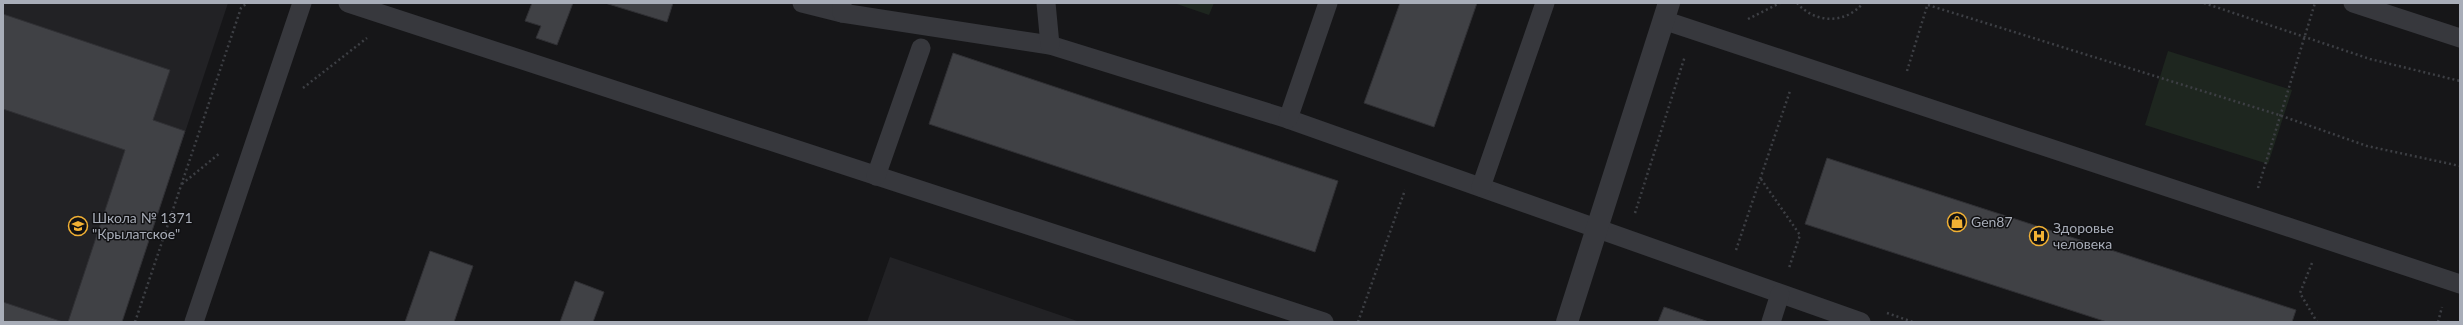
<svg xmlns="http://www.w3.org/2000/svg" width="2463" height="325" font-family="Lato,sans-serif">
<rect width="100%" height="100%" fill="#161618"/>
<g fill="#222225">
<polygon points="3,3 228,3 122,322 3,322"/>
<polygon points="890,257 1080,322 867,322"/>
</g>
<g fill="#1e261f">
<polygon points="1174,3 1214,3 1209,15"/>
<polygon points="2168,51 2292,90 2268,164 2145,125"/>
</g>
<g fill="#404145" stroke="#303034">
<polygon points="532,3 573,3 557,45 536,38 541,26 525,21"/>
<polygon points="605,3 673,3 667,22"/>
<polygon points="1400,3 1477,3 1434,127 1364,103"/>
<polygon points="3,14 170,70 153,120 185,131 122,322 68,322 125,150 3,109"/>
<polygon points="953,53 1338,181 1315,252 929,124"/>
<polygon points="1827,158 2296,310 2292,322 2107,322 1805,224"/>
<polygon points="430,251 473,266 454,322 405,322"/>
<polygon points="575,281 604,292 593,322 560,322"/>
<polygon points="3,302 63,322 3,322"/>
<polygon points="1664,307 1709,322 1658,322"/>
</g>
<g fill="none" stroke-linecap="round" stroke-linejoin="round">
<g stroke="#3d3f44" stroke-width="2.5" stroke-dasharray="2 3" stroke-linecap="butt">
<path d="M1797 3C1814 23 1845 25 1863 3"/>
<polyline points="2204,3 2370,59 2460,81"/>
<polyline points="1928,5 2279,115 2367,146 2460,166"/>
<polyline points="1748,19 1780,3"/>
<polyline points="1907,71 1928,3"/>
<polyline points="303,88 367,38"/>
<polyline points="1761,179 1800,235 1789,268"/>
<polyline points="182,184 220,153"/>
<polyline points="2258,188 2315,3"/>
<polyline points="1635,213 1685,56"/>
<polyline points="1736,250 1790,91"/>
<polyline points="2312,263 2300,293 2317,322"/>
<polyline points="1887,313 1913,322"/>
<polyline points="135,322 241,8 247,3"/>
<polyline points="1358,322 1405,190"/>
<polyline points="2438,322 2442,307"/>
</g>
<g stroke="#37383d" stroke-width="19">
<polyline points="348,3 1324,322"/>
<polyline points="802,3 842,13"/>
<polyline points="842,3 842,13 1050,45 1288,119 1861,322"/>
<polyline points="1046,3 1050,45"/>
<polyline points="2353,3 2460,38"/>
<polyline points="1663,20 2460,284"/>
<polyline points="1288,119 1328,3"/>
<polyline points="876,176 921,48"/>
<polyline points="1481,187 1545,3"/>
<polyline points="194,322 302,3"/>
<polyline points="1771,322 1780,294"/>
</g>
<polyline stroke="#37383d" stroke-width="22" points="1567,322 1669,3"/>
</g>
<defs>
<symbol id="shop-ring" viewBox="-11 -11 22 22"><circle r="9.5" fill="#111113" stroke="#f2b134" stroke-width="1.5"/><path d="M-5-2.5h2.3a2.7 3.5 0 0 1 5.4 0H5L5.5 6h-11ZM-1.5-2.5h3a1.5 2.3 0 0 0-3 0Z" fill="#f2b134"/></symbol>
<symbol id="school-ring" viewBox="-11 -11 22 22"><circle r="9.5" fill="#111113" stroke="#f2b134" stroke-width="1.5"/><path d="M0-5L7-2L0 1L-7-2ZM-4 1L0 2.5L4 1V4Q0 6-4 4Z" fill="#f2b134"/></symbol>
<symbol id="hospital-ring" viewBox="-11 -11 22 22"><circle r="9.5" fill="#111113" stroke="#f2b134" stroke-width="1.5"/><path d="M-5-5h3v3.5h4V-5h3V5h-3V1.5h-4V5h-3Z" fill="#f2b134"/></symbol>
</defs>
<g fill-rule="evenodd">
<use href="#shop-ring" x="1946" y="211" width="22" height="22"/>
<use href="#school-ring" x="67" y="215" width="22" height="22"/>
<use href="#hospital-ring" x="2028" y="225" width="22" height="22"/>
</g>
<g text-anchor="middle" stroke-width="3" stroke-linejoin="round" paint-order="stroke">
<g font-size="14" fill="#a8adb8" stroke="#111113" text-anchor="start">
<text x="92" y="223">Школа № 1371<tspan x="92" dy="16">"Крылатское"</tspan></text>
<text x="1971" y="227">Gen87</text>
<text x="2053" y="233">Здоровье<tspan x="2053" dy="16">человека</tspan></text>
</g>
</g>
<rect width="2463" height="325" fill="none" stroke="#a8adb8" stroke-width="8"/>
</svg>
